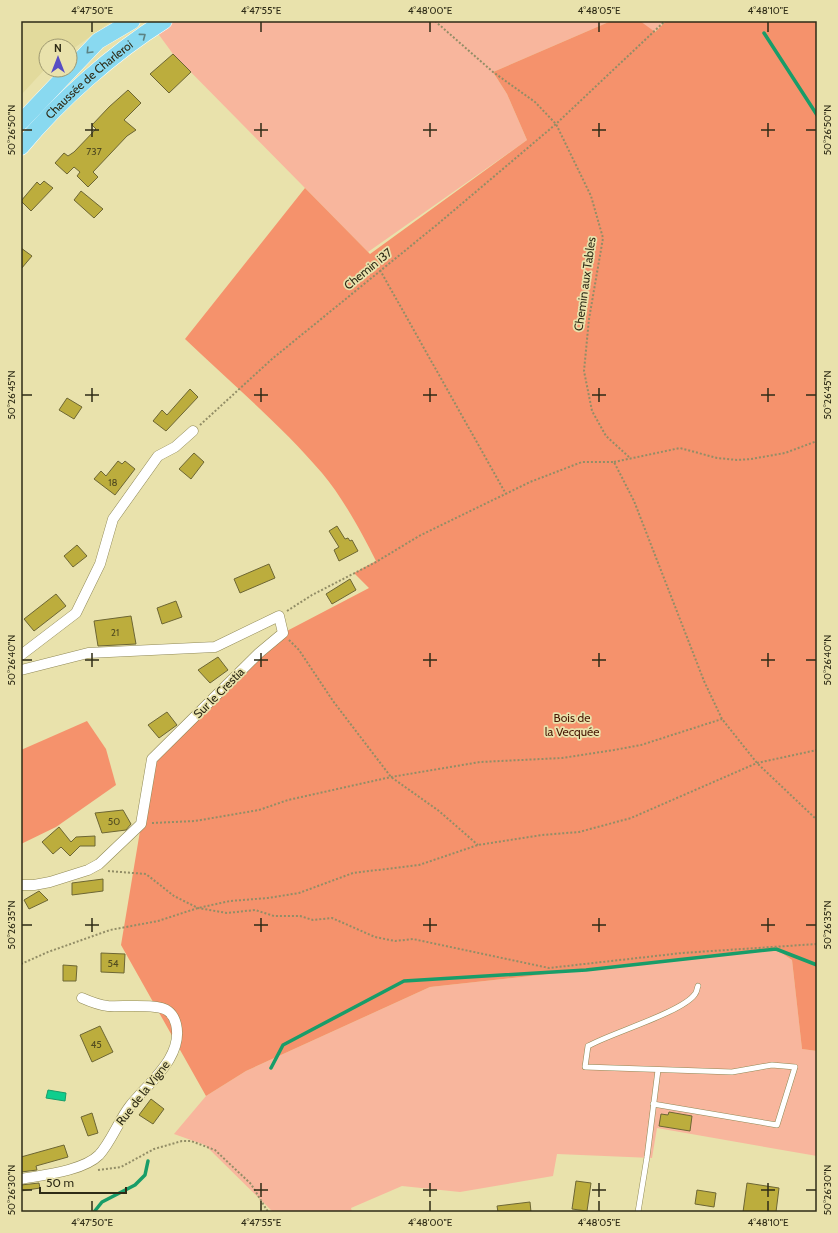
<svg xmlns="http://www.w3.org/2000/svg" width="838" height="1233" font-family="Cabin,sans-serif">
<rect width="100%" height="100%" fill="#e9e2ac"/>
<polygon fill="#e2da9c" points="21,21 112,21 70,51 70,46 46,46 46,68 21,95"/>
<g fill="#f8b69d">
<polygon points="167,21 611,21 493,72 507,94 527,140 368,252 173,54 154,28"/>
<polygon points="638,21 665,21 652,34"/>
<polygon points="776,949 792,960 802,1049 817,1051 817,1156 657,1128 652,1158 557,1154 553,1176 460,1192 402,1186 351,1208 352,1212 273,1212 205,1145 174,1134 206,1096 246,1071 430,987"/>
</g>
<g fill="#f5926c">
<path d="M611 21H640L655 32 666 21H817V1051L802 1049 792 960 776 949 430 987 246 1071 206 1096 121 945 152 759 283 633 369 588 354 573 376 561C362 533 343 498 322 473 281 425 231 383 185 339L305 188 370 254 527 140 507 94 493 72Z"/>
<polygon points="87,721 106,749 116,785 56,827 21,844 21,750"/>
</g>
<polygon fill="#0fce8d" stroke="#189d69" points="48,1090 66,1093 65,1101 46,1098"/>
<g fill="none" stroke-linecap="round" stroke-linejoin="round">
<g stroke="#189d69" stroke-width="3.5">
<polyline points="764,33 817,115"/>
<polyline points="271,1068 283,1045 404,981 586,970 776,949 817,965"/>
<polyline points="94,1212 102,1202 135,1185 145,1175 148,1161"/>
</g>
</g>
<g fill="#bcad3d" stroke="#6d6634">
<polygon points="173,54 191,72 169,93 150,74"/>
<polygon points="128,90 141,103 124,120 136,130 127,136 93,172 98,177 88,187 77,176 80,172 74,167 67,174 55,163 64,153 68,156 74,152 96,129 92,125 109,107"/>
<polygon points="44,181 53,188 31,211 21,201 37,182 40,185"/>
<polygon points="81,191 103,209 94,218 74,200"/>
<polygon points="21,248 32,256 21,269"/>
<polygon points="190,389 198,397 166,431 153,421 162,410 167,415"/>
<polygon points="67,398 82,407 74,419 59,410"/>
<polygon points="194,453 204,462 191,479 179,469"/>
<polygon points="118,461 122,464 125,461 135,469 115,495 94,479 101,471 106,476"/>
<polygon points="337,526 345,539 348,538 350,541 352,540 358,551 339,561 334,550 339,547 329,531"/>
<polygon points="77,545 87,556 73,567 64,556"/>
<polygon points="269,564 275,578 240,593 234,579"/>
<polygon points="350,579 356,590 332,604 326,594"/>
<polygon points="56,594 66,606 34,631 24,619"/>
<polygon points="176,601 182,617 162,624 157,608"/>
<polygon points="131,616 136,644 98,646 94,621"/>
<polygon points="218,657 228,670 210,683 198,670"/>
<polygon points="167,712 177,725 159,738 148,725"/>
<polygon points="123,810 131,824 126,830 102,833 95,813"/>
<polygon points="59,827 71,842 76,837 95,836 95,846 80,846 70,856 61,847 53,854 42,842"/>
<polygon points="103,879 103,891 72,895 72,883"/>
<polygon points="39,891 48,900 29,909 24,900"/>
<polygon points="101,953 125,954 124,973 101,972"/>
<polygon points="63,965 77,966 76,981 63,981"/>
<polygon points="100,1026 113,1052 92,1062 80,1035"/>
<polygon points="151,1099 164,1109 153,1124 139,1115"/>
<polygon points="669,1112 692,1116 690,1131 659,1126 661,1114 668,1115"/>
<polygon points="92,1113 98,1133 88,1136 81,1117"/>
<polygon points="64,1145 68,1157 36,1166 37,1170 21,1172 21,1157"/>
<polygon points="576,1181 591,1183 587,1211 572,1209"/>
<polygon points="39,1183 40,1188 21,1191 21,1185"/>
<polygon points="747,1183 779,1188 776,1212 743,1212"/>
<polygon points="697,1190 716,1193 714,1207 695,1204"/>
<polygon points="530,1202 531,1212 498,1212 497,1206"/>
</g>
<g fill="none" stroke-linecap="round" stroke-linejoin="round">
<defs>
<g id="lane">
<path d="M653 1104 777 1125 795 1067 772 1065 732 1072 585 1067 588 1046C611 1033 683 1012 695 994 697 992 697 988 698 986"/>
<polyline points="638,1212 647,1157 658,1070"/>
</g>
<g id="street">
<polyline points="21,655 76,613 100,564 113,519 158,456 175,447 193,431"/>
<polyline points="21,670 88,653 215,647 279,616 283,633 259,653 152,759 141,824 99,864 88,870 50,882 34,885 21,885"/>
<path d="M21 1179C43 1175 83 1171 99 1155 111 1142 119 1120 130 1106 148 1083 184 1057 176 1024 175 1020 172 1014 168 1011 159 1003 121 1007 108 1006 99 1005 91 1002 82 998"/>
</g>
<g id="primary">
<polyline points="21,122 98,41 132,21"/>
<path id="s1" d="M21 147C59 101 113 53 164 21"/>
</g>
</defs>
<use href="#lane" stroke="#908956" stroke-width="6"/>
<use href="#street" stroke="#908956" stroke-width="11"/>
<use href="#primary" stroke="#fff" stroke-width="17"/>
<g stroke="#928d66" stroke-width="2" stroke-dasharray="2 2" stroke-linecap="butt">
<polyline points="435,21 493,72 535,102 556,124 591,196 603,238 589,319 584,371 592,411 606,436 629,457"/>
<polyline points="380,270 506,494"/>
<polyline points="200,425 272,359 439,223 556,124 665,21"/>
<polyline points="614,462 680,448 717,458 737,460 751,459 785,453 817,441"/>
<polyline points="287,611 312,595 376,562 419,536 530,482 582,462 614,462 634,501 704,681 722,719 757,763 817,820"/>
<polyline points="289,640 299,650 333,701 391,777 439,811 478,845"/>
<polyline points="152,823 195,821 259,810 288,800 391,777 480,762 562,758 614,750 641,745 722,719"/>
<polyline points="108,871 146,874 174,896 198,908 227,913 255,910 274,916 300,916 313,920 332,918 375,937 395,941 413,939 549,968 682,953 817,944"/>
<polyline points="21,964 48,952 110,930 158,921 198,908 230,901 268,898 299,893 353,873 419,865 478,845 542,835 579,832 631,818 757,763 817,750"/>
<polyline points="98,1170 121,1167 154,1149 182,1141 191,1141 215,1150 251,1184 268,1212"/>
</g>
<use href="#lane" stroke="#fff" stroke-width="5"/>
<use href="#street" stroke="#fff" stroke-width="10"/>
<use href="#primary" stroke="#89d9f0" stroke-width="16"/>
</g>
<defs><path id="oneway-chevron" d="M-2-3.5L2.5 0L-2 3.5" fill="none" stroke-width="1.6" stroke-linecap="round" stroke-linejoin="round"/></defs>
<g stroke="#5c8283">
<use href="#oneway-chevron" transform="translate(143 36) rotate(-37)"/>
<use href="#oneway-chevron" transform="translate(89 51) rotate(134)"/>
</g>
<path fill="none" stroke="#2e2b16" stroke-width="1.5" d="M92 22V32M261 22V32M430 22V32M599 22V32M768 22V32M92 123V137M261 123V137M430 123V137M599 123V137M768 123V137M22 130H32M85 130H99M254 130H268M423 130H437M592 130H606M761 130H775M806 130H816M92 388V402M261 388V402M430 388V402M599 388V402M768 388V402M22 395H32M85 395H99M254 395H268M423 395H437M592 395H606M761 395H775M806 395H816M92 653V667M261 653V667M430 653V667M599 653V667M768 653V667M22 660H32M85 660H99M254 660H268M423 660H437M592 660H606M761 660H775M806 660H816M92 918V932M261 918V932M430 918V932M599 918V932M768 918V932M22 925H32M85 925H99M254 925H268M423 925H437M592 925H606M761 925H775M806 925H816M261 1183V1197M430 1183V1197M599 1183V1197M768 1183V1197M22 1190H32M254 1190H268M423 1190H437M592 1190H606M761 1190H775M806 1190H816M92 1201V1211M261 1201V1211M430 1201V1211M599 1201V1211M768 1201V1211"/>
<g text-anchor="middle" stroke-width="3.5" stroke-linejoin="round" paint-order="stroke">
<g font-size="10" fill="#524c20">
<text x="94" y="155">737</text>
<text x="113" y="486">18</text>
<text x="115" y="636">21</text>
<text x="114" y="825">50</text>
<text x="113" y="967">54</text>
<text x="96" y="1048">45</text>
</g>
<g font-size="12" fill="#2e2b16" stroke="#e9e2ac">
<text dy="4" stroke="none"><textPath href="#s1" startOffset="96">Chaussée de Charleroi</textPath></text>
<text transform="translate(368 269) rotate(-39)" y="4">Chemin i37</text>
<text transform="translate(585 284) rotate(-82)" y="4">Chemin aux Tables</text>
<text transform="translate(219 693) rotate(-45)" y="4">Sur le Crestia</text>
<text transform="translate(143 1093) rotate(-52)" y="4">Rue de la Vigne</text>
</g>
<g font-size="12" fill="#491a06" stroke="#e9e2ac">
<text x="572" y="722">Bois de<tspan x="572" dy="14">la Vecquée</tspan></text>
</g>
</g>
<rect width="838" height="1233" fill="none" stroke="#e9e2ac" stroke-width="44"/>
<g transform="translate(58 58)"><circle r="19" fill="#e9e2ac" stroke="#9e9970"/>
<path d="M0-3L7 15L0 10L-7 15Z" fill="#574dc4"/>
<text y="-6" font-size="11" font-weight="bold" text-anchor="middle" fill="#2e2b16">N</text>
</g>
<path d="M40 1187v6h86v-6" fill="none" stroke="#2e2b16" stroke-width="2"/>
<text x="46" y="1187" font-size="12" fill="#2e2b16" stroke="#e9e2ac" stroke-width="3" paint-order="stroke">50 m</text>
<rect x="22" y="22" width="794" height="1189" fill="none" stroke="#2e2b16" stroke-width="1.5"/>
<g font-size="10" text-anchor="middle" fill="#2e2b16">
<text x="92" y="14">4°47'50"E</text>
<text x="261" y="14">4°47'55"E</text>
<text x="430" y="14">4°48'00"E</text>
<text x="599" y="14">4°48'05"E</text>
<text x="768" y="14">4°48'10"E</text>
<text transform="translate(11 130) rotate(-90)" y="4">50°26'50"N</text>
<text transform="translate(827 130) rotate(-90)" y="4">50°26'50"N</text>
<text transform="translate(11 395) rotate(-90)" y="4">50°26'45"N</text>
<text transform="translate(827 395) rotate(-90)" y="4">50°26'45"N</text>
<text transform="translate(11 660) rotate(-90)" y="4">50°26'40"N</text>
<text transform="translate(827 660) rotate(-90)" y="4">50°26'40"N</text>
<text transform="translate(11 925) rotate(-90)" y="4">50°26'35"N</text>
<text transform="translate(827 925) rotate(-90)" y="4">50°26'35"N</text>
<text transform="translate(11 1190) rotate(-90)" y="4">50°26'30"N</text>
<text transform="translate(827 1190) rotate(-90)" y="4">50°26'30"N</text>
<text x="92" y="1226">4°47'50"E</text>
<text x="261" y="1226">4°47'55"E</text>
<text x="430" y="1226">4°48'00"E</text>
<text x="599" y="1226">4°48'05"E</text>
<text x="768" y="1226">4°48'10"E</text>
</g>
</svg>
